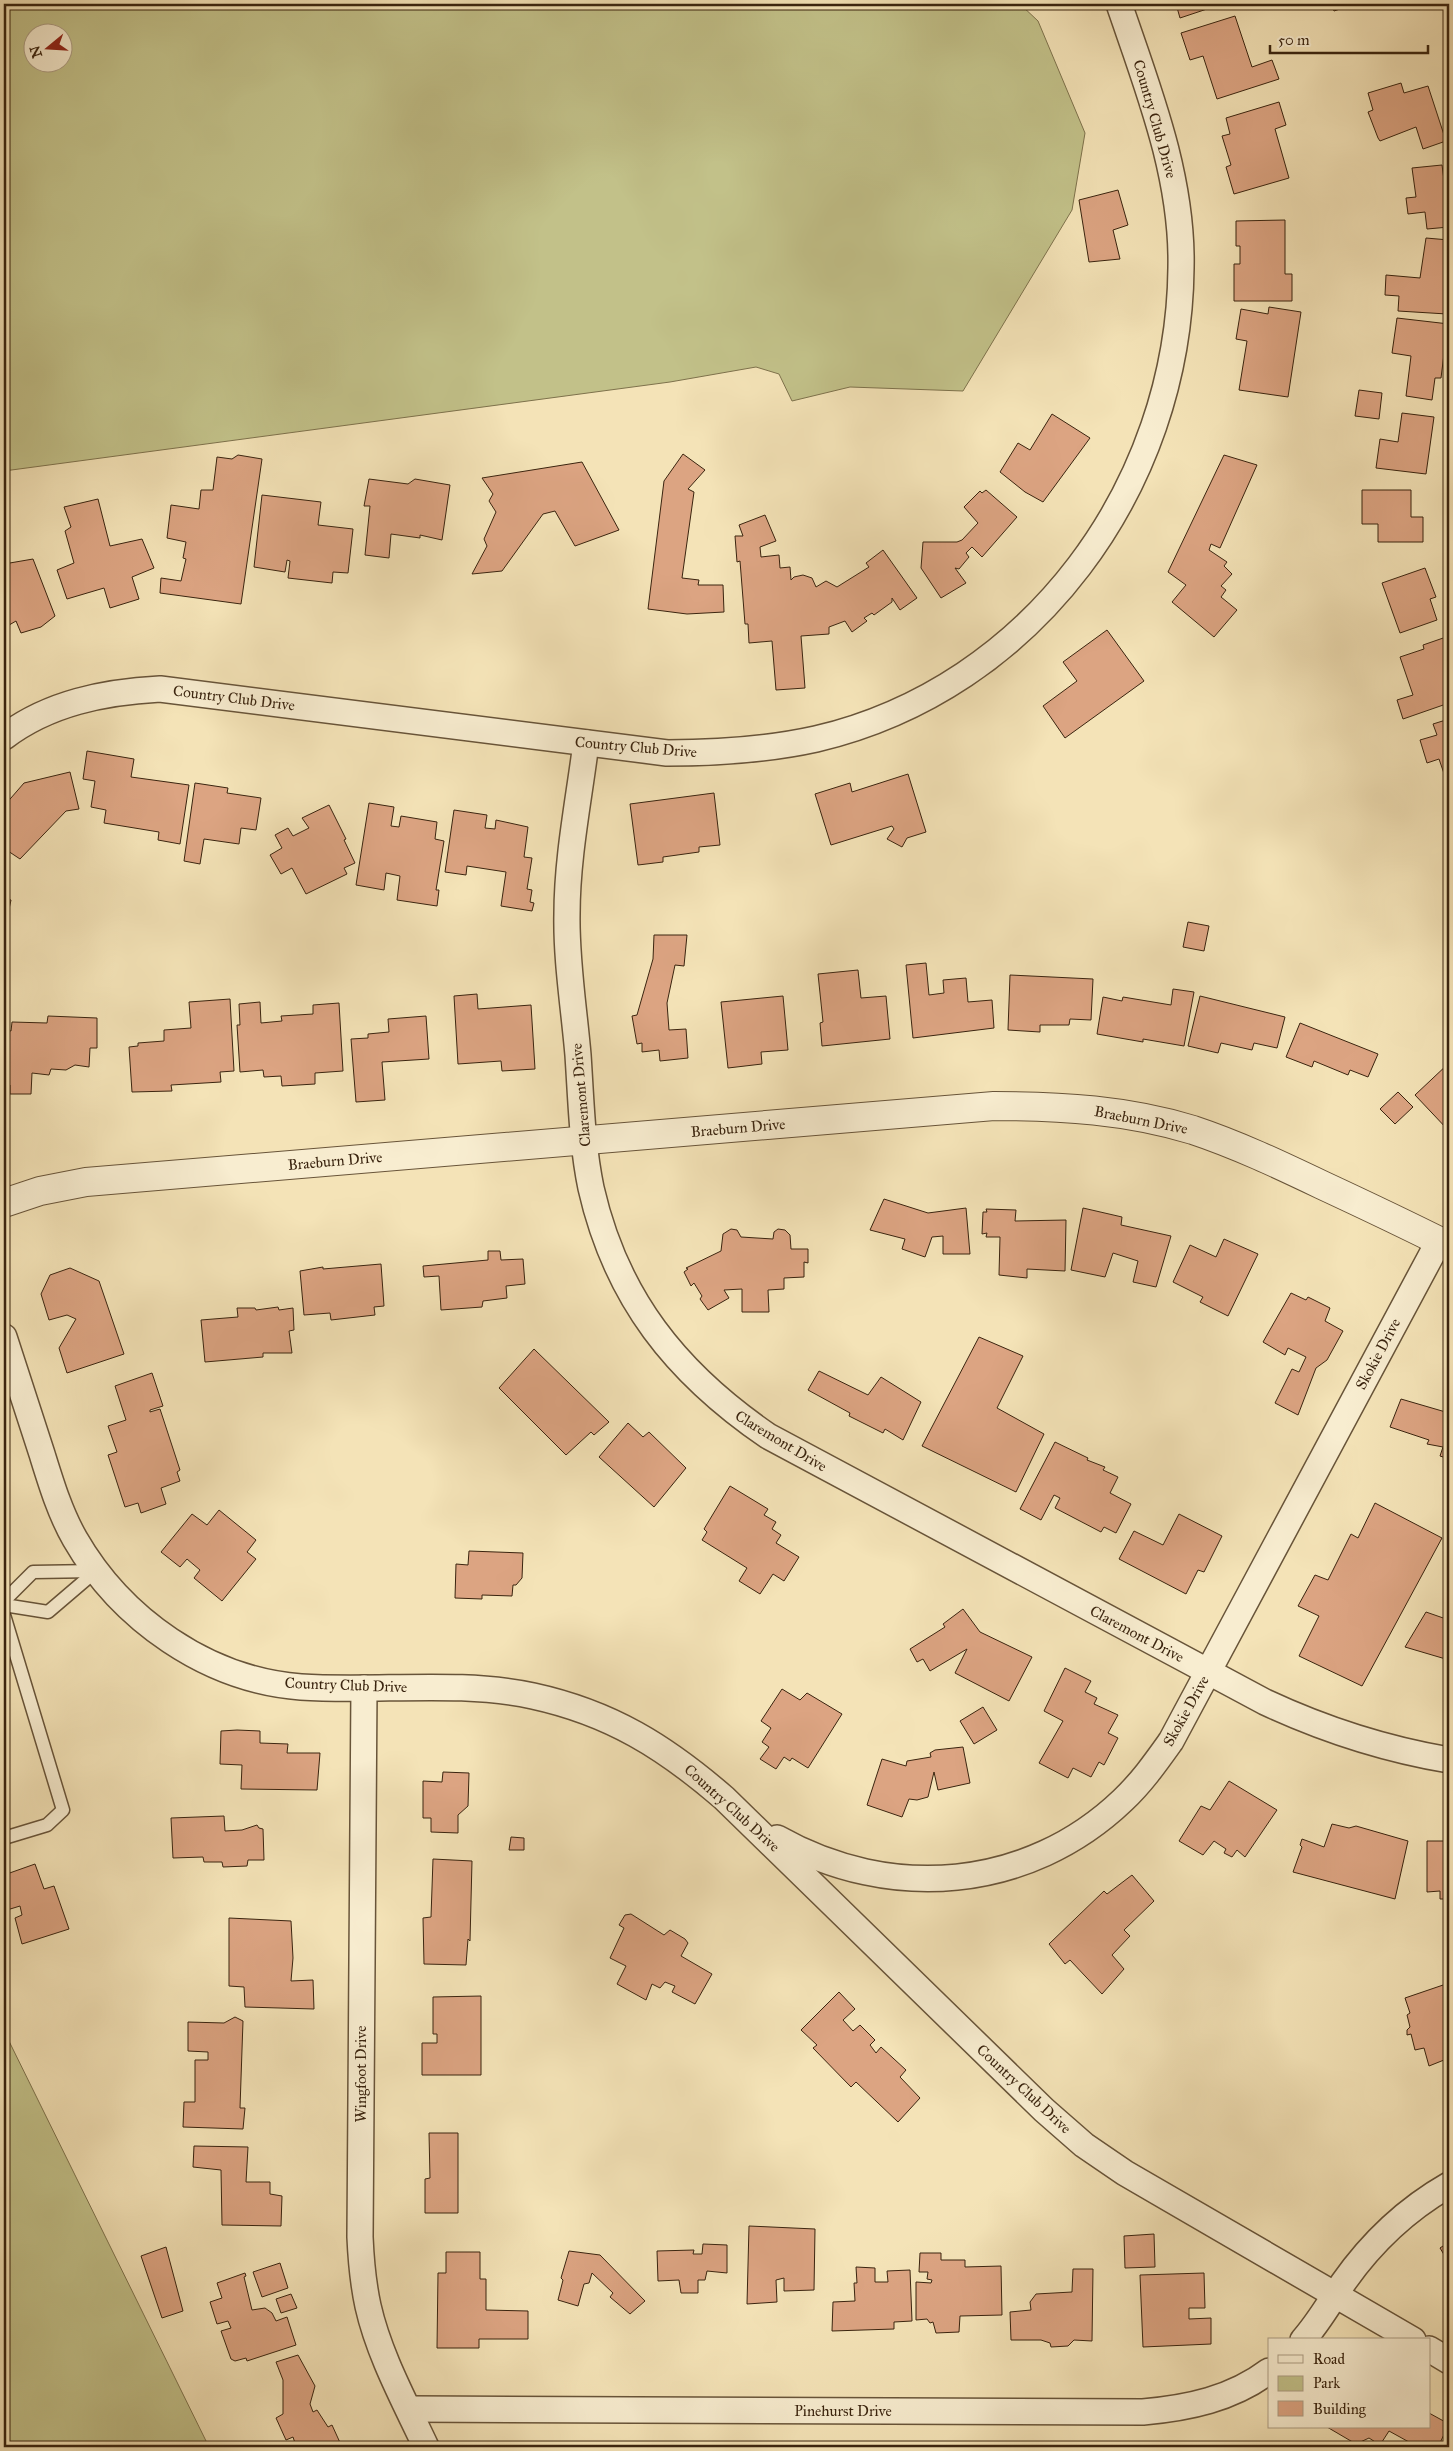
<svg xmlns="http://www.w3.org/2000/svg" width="1453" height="2451" font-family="'IM FELL Great Primer',serif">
<rect width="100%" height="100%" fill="#f4e3b7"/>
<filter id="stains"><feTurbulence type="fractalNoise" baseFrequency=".004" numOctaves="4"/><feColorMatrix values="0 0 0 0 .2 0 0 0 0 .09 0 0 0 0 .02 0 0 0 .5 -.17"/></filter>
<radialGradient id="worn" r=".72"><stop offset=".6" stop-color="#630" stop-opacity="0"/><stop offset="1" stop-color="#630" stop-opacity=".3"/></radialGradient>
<g fill="#c2c189" stroke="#7e724c" fill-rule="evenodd">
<path d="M4 4H1020L1038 21 1085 133 1072 210 963 391 850 387 792 401 779 374 756 367 670 382 4 471ZM32 32H62V62H32Z"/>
<polygon points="4,2031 209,2447 4,2447"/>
</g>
<g fill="#dca482" stroke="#3a240f">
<polygon points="1176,4 1222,4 1180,18"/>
<polygon points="1331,4 1355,4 1334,11"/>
<polygon points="1235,16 1252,67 1272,60 1279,79 1217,99 1203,56 1190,60 1181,33"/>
<polygon points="1401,83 1404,93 1428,86 1446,141 1423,149 1416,127 1380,141 1378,138 1368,112 1373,110 1368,93"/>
<polygon points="1279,102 1286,125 1275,129 1289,178 1234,194 1226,167 1231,165 1222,136 1230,134 1226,118"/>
<polygon points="1442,165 1447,203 1449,202 1449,227 1427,229 1425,212 1408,214 1406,198 1416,197 1412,168"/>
<polygon points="1118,190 1128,225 1113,230 1120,259 1089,262 1079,200"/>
<polygon points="1285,220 1285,274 1292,274 1292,301 1234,301 1234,264 1240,264 1240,246 1236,246 1236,221"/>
<polygon points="1426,238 1449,240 1449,265 1447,264 1446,287 1449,287 1447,314 1398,311 1399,296 1385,295 1386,275 1420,278"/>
<polygon points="1269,307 1301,312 1288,397 1239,390 1247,341 1236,339 1241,309 1268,314"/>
<polygon points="1397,318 1449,324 1448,346 1445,346 1441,378 1435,378 1432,400 1406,396 1411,356 1392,353"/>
<polygon points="1359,390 1382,393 1379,419 1355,416"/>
<polygon points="1402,413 1434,417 1426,474 1376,468 1380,439 1398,442"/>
<polygon points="1052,414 1090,438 1043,502 1025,492 1000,472 1018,443 1030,450"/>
<polygon points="683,454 705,470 688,489 694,492 682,578 699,580 698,585 723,585 724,612 687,614 648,609 664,481"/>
<polygon points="238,455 262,459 241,604 160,593 161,578 181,581 186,559 183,558 186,542 167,538 171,505 199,509 201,490 213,490 217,457 232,459"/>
<polygon points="1224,455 1257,465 1220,548 1211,544 1209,550 1227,562 1224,566 1232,574 1221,586 1226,590 1221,597 1237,610 1214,637 1172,602 1186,585 1168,572"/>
<polygon points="582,462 619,530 575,546 555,511 543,514 502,571 472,574 487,546 484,539 496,512 489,501 493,494 482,478"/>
<polygon points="369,479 408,484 415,479 450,485 442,540 420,535 420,538 391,534 389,558 365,555 370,506 364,506"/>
<polygon points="986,490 1017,517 982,557 972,547 966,553 969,557 959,569 955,568 966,583 941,598 921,568 923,542 957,542 962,540 978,523 964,507 980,491 982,493"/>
<polygon points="1362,490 1411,490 1411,517 1423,517 1423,542 1378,542 1378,524 1362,524"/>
<polygon points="262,495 321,502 318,525 353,529 348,573 333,572 332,583 288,578 290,561 287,560 285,572 254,567"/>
<polygon points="98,499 110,546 142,539 154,568 132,577 139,599 110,608 104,588 67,599 57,570 74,563 65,531 71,527 64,507"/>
<polygon points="765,515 776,541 760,547 761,557 779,555 780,568 790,567 791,580 794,577 803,575 812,578 816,587 826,581 837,587 869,567 866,563 883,550 917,598 900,610 892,598 892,602 874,615 872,613 864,618 867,621 852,632 845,621 829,627 829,634 801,636 805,688 776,690 772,641 749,643 748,624 745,624 740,561 737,562 735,536 743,536 739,525"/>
<polygon points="33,559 55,616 41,627 21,633 16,621 4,628 4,564"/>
<polygon points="1425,568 1436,597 1430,599 1437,620 1400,633 1382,583"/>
<polygon points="1107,630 1144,681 1065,738 1043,706 1077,681 1063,662"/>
<polygon points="1449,636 1449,703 1403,719 1397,700 1413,695 1400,657 1424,649 1423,645"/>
<polygon points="1449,719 1449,788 1439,759 1427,763 1420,740 1437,735 1433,724"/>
<polygon points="87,751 134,759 131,777 189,785 180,844 158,840 159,832 104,823 106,810 91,807 95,781 83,779"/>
<polygon points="70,772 79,809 66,811 20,859 8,851 4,857 4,806 24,783"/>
<polygon points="908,774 926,832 907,838 902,847 887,839 894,829 892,826 831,845 815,794 850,783 852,792"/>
<polygon points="195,783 228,788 227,793 261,798 256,830 241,828 239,844 204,839 200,864 184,861"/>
<polygon points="714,793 720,845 699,847 699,852 663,857 663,862 638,865 630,804"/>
<polygon points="369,803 394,807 391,826 399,827 401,816 437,822 435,839 444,841 436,890 439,890 437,906 397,900 400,876 386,873 384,890 356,885"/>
<polygon points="329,805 346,839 344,840 355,863 344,868 347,874 306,894 292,868 281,874 270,855 282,848 275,835 288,828 293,836 309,828 302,818"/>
<polygon points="454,810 487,815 485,828 495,829 496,820 528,827 524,857 532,858 527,889 532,890 530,902 534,903 532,911 501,906 506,872 467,866 466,875 445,872"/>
<polygon points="4,898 11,900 4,932"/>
<polygon points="1188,922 1209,926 1204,951 1183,947"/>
<polygon points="654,935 687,935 684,966 675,965 667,1003 669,1030 686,1029 688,1058 660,1061 659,1050 642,1052 642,1043 637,1044 632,1016 637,1015 653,959"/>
<polygon points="926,963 929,995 944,993 943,980 966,978 968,1002 992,1000 994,1028 913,1038 906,965"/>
<polygon points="858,970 861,998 886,996 890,1039 822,1046 820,1023 823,1022 818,974"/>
<polygon points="1010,975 1093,979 1091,1020 1070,1019 1069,1025 1040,1025 1040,1032 1008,1030"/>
<polygon points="1173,989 1194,992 1184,1046 1143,1039 1143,1042 1097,1034 1103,997 1122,1001 1123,997 1171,1005"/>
<polygon points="477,994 478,1009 531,1005 535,1069 502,1071 501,1061 458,1064 454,996"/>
<polygon points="783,996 788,1050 761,1052 762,1064 728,1068 721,1002"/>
<polygon points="1200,996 1285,1017 1277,1048 1254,1043 1252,1050 1221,1043 1218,1053 1188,1046"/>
<polygon points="230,999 234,1071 220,1072 221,1082 171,1085 172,1091 132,1092 129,1047 138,1046 138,1043 164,1041 164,1030 191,1028 189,1002"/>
<polygon points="260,1002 261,1023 282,1021 281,1016 313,1014 313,1005 339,1003 343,1071 315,1073 315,1084 282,1086 281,1076 264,1077 263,1070 240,1072 237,1025 240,1025 239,1004"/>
<polygon points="48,1016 97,1018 97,1048 90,1048 89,1067 75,1065 66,1070 51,1069 49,1075 32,1073 31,1094 10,1094 10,1085 4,1085 4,1030 11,1031 12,1022 47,1023"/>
<polygon points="426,1016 429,1059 382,1062 385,1100 356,1102 351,1039 368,1038 368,1034 389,1032 388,1019"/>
<polygon points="1300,1023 1378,1054 1368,1077 1350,1070 1348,1075 1314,1061 1312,1067 1286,1057"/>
<polygon points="1449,1063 1449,1131 1415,1095"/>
<polygon points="1398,1092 1413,1107 1395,1124 1380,1109"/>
<polygon points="884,1199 928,1213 966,1208 970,1254 943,1254 943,1236 932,1237 925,1257 902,1249 905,1239 870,1230"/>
<polygon points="1083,1208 1122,1217 1121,1225 1171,1236 1156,1287 1133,1282 1138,1261 1113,1253 1105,1277 1071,1270"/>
<polygon points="986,1209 1016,1210 1015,1221 1066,1220 1065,1271 1027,1269 1027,1278 999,1275 1000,1237 986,1237 987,1233 982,1234 983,1212 987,1212"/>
<polygon points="731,1229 737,1230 741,1237 773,1239 774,1232 778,1229 785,1230 790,1235 791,1249 808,1249 808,1263 804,1262 804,1277 784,1278 784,1289 768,1290 769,1312 742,1312 742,1289 724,1290 729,1298 708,1310 700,1299 702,1296 694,1283 691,1286 684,1272 688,1269 686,1268 721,1251 723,1234"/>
<polygon points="1224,1239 1258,1254 1228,1316 1200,1302 1203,1297 1173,1282 1190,1245 1216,1257"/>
<polygon points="488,1251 500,1251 501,1260 523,1259 525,1284 506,1286 507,1298 483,1301 482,1307 441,1310 439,1276 424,1277 423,1266 488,1260"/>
<polygon points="381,1264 384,1306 374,1307 375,1315 331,1320 330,1313 304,1315 300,1271 323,1267 323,1269"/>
<polygon points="70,1268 99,1281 124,1354 67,1373 59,1348 76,1319 67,1315 49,1320 41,1294 50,1275"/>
<polygon points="1291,1293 1306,1300 1308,1297 1330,1308 1325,1321 1343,1331 1327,1360 1316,1368 1298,1415 1275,1403 1292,1369 1299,1372 1306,1357 1288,1348 1285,1355 1263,1342"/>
<polygon points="278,1307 279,1310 293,1308 294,1330 289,1331 292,1353 263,1353 263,1357 205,1362 201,1320 238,1317 237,1308 255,1308 256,1310"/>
<polygon points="979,1337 1023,1356 997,1408 1044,1434 1016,1492 922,1446"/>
<polygon points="534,1349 609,1422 594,1435 591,1432 566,1455 499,1388"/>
<polygon points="819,1371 868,1395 881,1377 921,1402 903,1440 885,1429 883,1433 849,1416 850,1413 808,1390"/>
<polygon points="152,1373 163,1406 150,1410 150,1412 160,1409 180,1470 177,1472 180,1481 161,1488 166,1504 141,1513 138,1503 125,1507 108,1455 117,1452 108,1426 126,1420 115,1386"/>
<polygon points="1401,1399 1449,1413 1449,1459 1440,1456 1443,1447 1427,1444 1429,1440 1390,1427"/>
<polygon points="628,1423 643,1437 649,1432 686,1468 654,1507 599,1457"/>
<polygon points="1055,1442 1088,1458 1087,1460 1105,1467 1103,1470 1118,1477 1110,1493 1131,1504 1116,1533 1104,1527 1101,1532 1055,1508 1060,1498 1054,1495 1041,1520 1020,1509"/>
<polygon points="730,1486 768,1509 764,1515 776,1522 772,1529 781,1535 776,1543 799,1557 784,1581 773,1574 760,1594 739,1581 747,1568 702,1540 707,1532 704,1529"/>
<polygon points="1375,1503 1442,1538 1362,1686 1299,1656 1319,1616 1298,1606 1315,1575 1328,1580 1351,1534 1358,1538"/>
<polygon points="219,1510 256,1540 247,1552 256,1559 222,1601 194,1578 200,1570 187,1559 180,1567 161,1552 192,1514 207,1525"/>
<polygon points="1179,1514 1222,1536 1204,1572 1198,1570 1186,1594 1119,1559 1134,1531 1163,1545"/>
<polygon points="469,1551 523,1553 522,1578 516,1585 513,1585 512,1596 482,1595 482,1599 455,1598 456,1564 468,1565"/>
<polygon points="963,1609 980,1632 1032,1657 1009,1701 955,1673 967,1649 930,1671 923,1659 917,1662 910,1649 945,1627 943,1624"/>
<polygon points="1426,1612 1449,1620 1449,1660 1405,1647"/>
<polygon points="1065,1668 1091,1681 1085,1692 1097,1698 1094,1704 1118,1715 1108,1733 1118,1738 1104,1765 1099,1762 1091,1777 1073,1768 1068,1778 1039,1763 1063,1721 1044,1711"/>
<polygon points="782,1689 800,1700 807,1693 842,1714 808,1768 792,1758 790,1761 784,1757 776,1769 760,1759 769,1747 762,1742 771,1728 761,1721"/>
<polygon points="983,1707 997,1730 974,1744 960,1721"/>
<polygon points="237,1730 260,1731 260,1743 288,1744 287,1753 320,1753 317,1790 241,1789 242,1765 220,1764 221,1731"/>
<polygon points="963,1747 970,1783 938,1790 934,1772 928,1797 917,1800 909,1799 902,1817 867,1805 882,1759 906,1766 907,1761 931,1757 930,1753 935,1750"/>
<polygon points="443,1772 469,1773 468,1806 458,1815 458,1833 431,1832 431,1818 423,1818 423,1781 442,1782"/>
<polygon points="1229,1781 1277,1810 1245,1857 1237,1850 1232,1857 1224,1853 1226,1849 1214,1841 1203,1855 1179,1841 1201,1806 1210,1810"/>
<polygon points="224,1816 225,1831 242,1830 257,1825 259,1828 263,1829 264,1860 248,1860 247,1866 223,1867 222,1862 204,1862 203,1857 173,1858 171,1818"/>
<polygon points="1332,1824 1349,1828 1356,1826 1408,1841 1395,1899 1293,1872 1302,1847 1300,1845 1302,1839 1324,1847"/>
<polygon points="511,1837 524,1838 524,1850 509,1850"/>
<polygon points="1427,1841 1449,1841 1449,1899 1440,1899 1440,1891 1427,1892"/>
<polygon points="433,1859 472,1861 470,1941 468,1939 466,1965 424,1964 423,1918 431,1917"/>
<polygon points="35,1864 44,1889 54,1886 69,1929 22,1944 15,1918 22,1915 20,1906 7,1910 4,1898 4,1875"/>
<polygon points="1132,1875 1154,1901 1124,1930 1130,1936 1112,1955 1124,1969 1102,1994 1070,1960 1065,1964 1049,1944 1104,1891 1107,1894"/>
<polygon points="631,1914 664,1935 670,1930 685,1939 688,1943 681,1956 712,1974 695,2004 672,1992 675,1986 665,1982 660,1988 652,1984 646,2000 617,1984 626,1966 610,1958 624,1928 619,1925 625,1915"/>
<polygon points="229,1918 291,1921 293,1958 291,1981 313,1980 314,2009 245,2007 244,1987 229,1986"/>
<polygon points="1449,1983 1449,2058 1429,2066 1424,2048 1415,2050 1411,2034 1407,2035 1407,2030 1410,2027 1407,2015 1410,2013 1405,1998"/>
<polygon points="839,1992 855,2009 843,2020 853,2031 860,2025 875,2040 870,2045 876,2053 881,2047 906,2070 900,2077 920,2098 898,2122 856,2082 851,2087 813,2048 817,2045 801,2030"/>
<polygon points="481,1996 481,2075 422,2075 422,2043 437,2043 437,2034 433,2034 433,1997"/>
<polygon points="235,2017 243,2021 240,2108 245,2108 243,2129 183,2127 184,2102 195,2102 195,2060 208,2060 208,2052 188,2051 188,2022 224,2023"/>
<polygon points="429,2133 458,2133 458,2213 425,2213 425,2179 430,2178"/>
<polygon points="194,2146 248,2147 246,2182 270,2182 270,2194 282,2196 281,2226 222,2225 221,2170 193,2167"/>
<polygon points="749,2226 815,2229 814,2290 784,2291 784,2278 776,2280 777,2302 747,2304"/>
<polygon points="1154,2234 1155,2267 1125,2268 1124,2236"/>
<polygon points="1449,2242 1449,2263 1440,2248"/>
<polygon points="703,2244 727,2245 727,2273 707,2271 705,2280 698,2280 698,2293 681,2293 679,2280 658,2281 657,2251 694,2250 693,2254 702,2254"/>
<polygon points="166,2247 183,2311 162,2318 141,2256"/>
<polygon points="569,2251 600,2255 645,2301 630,2314 610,2297 613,2293 592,2273 589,2283 584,2284 578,2306 558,2300 563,2280 561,2278"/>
<polygon points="446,2252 480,2252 480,2279 486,2279 486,2310 528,2311 528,2339 479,2339 479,2348 437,2348 438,2273 446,2273"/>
<polygon points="920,2253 941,2253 941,2260 965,2260 965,2267 1001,2266 1002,2315 960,2316 959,2332 936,2333 933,2322 930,2323 927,2319 916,2320 916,2282 931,2283 932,2280 927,2279 928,2272 919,2272"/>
<polygon points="280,2263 288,2288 262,2297 253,2272"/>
<polygon points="856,2267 875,2268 875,2282 888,2282 887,2271 910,2270 912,2321 894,2322 894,2329 832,2331 833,2302 855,2301 854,2283 857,2283"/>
<polygon points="1073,2269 1093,2269 1092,2341 1074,2340 1068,2346 1051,2347 1050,2343 1041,2340 1011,2340 1010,2312 1031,2310 1030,2302 1036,2294 1072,2292"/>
<polygon points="245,2273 246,2276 244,2277 252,2310 265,2308 272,2313 276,2321 287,2317 296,2345 247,2361 246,2358 235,2361 231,2359 221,2331 231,2328 228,2321 217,2324 210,2302 222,2298 217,2283"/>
<polygon points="1204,2273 1205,2308 1189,2308 1189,2319 1211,2318 1211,2344 1143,2347 1140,2275"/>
<polygon points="291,2294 297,2308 281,2313 276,2299"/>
<polygon points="298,2355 315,2386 310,2404 313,2412 317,2410 328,2427 332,2425 342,2447 293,2447 296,2446 293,2437 286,2440 276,2418 283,2414 283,2380 276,2362"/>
<polygon points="1429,2413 1449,2424 1438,2447 1418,2447 1389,2431 1380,2445 1369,2438 1356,2444 1327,2427 1429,2427"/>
</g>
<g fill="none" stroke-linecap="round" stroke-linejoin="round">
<defs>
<g id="service">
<polyline points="4,1601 33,1572 96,1571"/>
<polyline points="4,1605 48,1612 96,1571"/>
<polyline points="4,1615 63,1810 47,1825 4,1838"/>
</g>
<g id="minor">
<path d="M4 737C49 703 104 692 160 689L667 753C718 753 766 750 816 739 1033 688 1179 486 1181 268 1183 176 1148 89 1119 4"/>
<path d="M586 743C579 799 567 857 567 914 566 960 574 1008 578 1055 581 1099 582 1145 591 1188 616 1298 676 1373 768 1436L1265 1702C1325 1730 1384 1749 1449 1760"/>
<path d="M4 1337C17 1376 29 1415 42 1454 51 1483 60 1513 75 1539 121 1619 207 1680 301 1687 378 1692 458 1680 533 1696 611 1713 665 1747 724 1798L1044 2110 1084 2145 1125 2173 1413 2340"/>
<path d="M364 1688 360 2237C361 2260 363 2283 368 2306 379 2355 405 2402 426 2447"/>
<path d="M777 1838C890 1902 1028 1891 1123 1800 1142 1782 1156 1762 1171 1741L1439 1241"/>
<path d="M1303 2340C1319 2322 1330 2302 1343 2283 1371 2243 1407 2209 1449 2185"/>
<polyline points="1429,2349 1449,2361"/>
<path d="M409 2409 1143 2412C1188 2408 1232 2399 1269 2371"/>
</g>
<path id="tertiary" d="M4 1203 40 1191 86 1182 994 1106C1061 1106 1128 1110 1193 1130 1238 1145 1280 1165 1322 1185 1365 1205 1407 1225 1449 1246"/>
</defs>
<use href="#service" stroke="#685439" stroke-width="15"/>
<use href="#minor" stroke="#685439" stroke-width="28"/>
<use href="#tertiary" stroke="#685439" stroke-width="30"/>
<use href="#service" stroke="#f8edd0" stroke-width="12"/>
<use href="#minor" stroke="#f8edd0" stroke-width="25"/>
<use href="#tertiary" stroke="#f8edd0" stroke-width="28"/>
</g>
<g text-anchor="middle" stroke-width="4" stroke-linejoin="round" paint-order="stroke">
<g font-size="15" fill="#3a240f" stroke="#f8edd0">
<text transform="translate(1155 119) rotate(74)" y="5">Country Club Drive</text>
<text transform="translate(234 698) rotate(7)" y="5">Country Club Drive</text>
<text transform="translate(636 747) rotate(5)" y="5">Country Club Drive</text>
<text transform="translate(581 1095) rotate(-95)" y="5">Claremont Drive</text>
<text transform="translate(1141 1120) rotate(11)" y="5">Braeburn Drive</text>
<text transform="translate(738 1128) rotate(-5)" y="5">Braeburn Drive</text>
<text transform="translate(335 1161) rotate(-5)" y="5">Braeburn Drive</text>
<text transform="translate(1378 1354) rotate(-62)" y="5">Skokie Drive</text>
<text transform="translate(781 1441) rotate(31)" y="5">Claremont Drive</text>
<text transform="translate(1137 1634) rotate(28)" y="5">Claremont Drive</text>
<text transform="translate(346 1685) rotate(2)" y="5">Country Club Drive</text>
<text transform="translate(1186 1711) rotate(-61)" y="5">Skokie Drive</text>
<text transform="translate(732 1808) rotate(42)" y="5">Country Club Drive</text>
<text transform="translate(361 2074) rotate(-90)" y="5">Wingfoot Drive</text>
<text transform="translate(1024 2089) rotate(43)" y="5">Country Club Drive</text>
<text x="843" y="2416">Pinehurst Drive</text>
</g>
</g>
<rect width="1453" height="2451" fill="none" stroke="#f4e3b7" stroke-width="20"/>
<rect x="5" y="5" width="1443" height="2441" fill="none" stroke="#3a240f" stroke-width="2.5"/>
<rect x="10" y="10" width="1433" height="2431" fill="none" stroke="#3a240f"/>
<rect x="1268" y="2338" width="162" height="90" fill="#f8edd0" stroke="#ac9d83"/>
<rect x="1278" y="2355" width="25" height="8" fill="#f8edd0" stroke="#ac9d83"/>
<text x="1313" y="2364" font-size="15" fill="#3a240f">Road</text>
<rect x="1278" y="2376" width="25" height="15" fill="#c2c189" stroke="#ac9d83"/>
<text x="1313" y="2388" font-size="15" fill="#3a240f">Park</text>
<rect x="1278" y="2401" width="25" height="15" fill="#dca482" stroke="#ac9d83"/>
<text x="1313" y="2414" font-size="15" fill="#3a240f">Building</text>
<g transform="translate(48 48) rotate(252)"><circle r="24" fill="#f8edd0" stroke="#ac9d83"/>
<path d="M0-4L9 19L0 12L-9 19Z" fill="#8f2418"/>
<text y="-8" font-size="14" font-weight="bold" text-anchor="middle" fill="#3a240f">N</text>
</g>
<path d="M1270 45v8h158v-8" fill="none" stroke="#3a240f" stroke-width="2.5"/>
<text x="1278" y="45" font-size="15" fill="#3a240f" stroke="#f8edd0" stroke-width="4" paint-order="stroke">50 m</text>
<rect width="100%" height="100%" filter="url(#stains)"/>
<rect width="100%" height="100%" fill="url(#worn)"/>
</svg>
